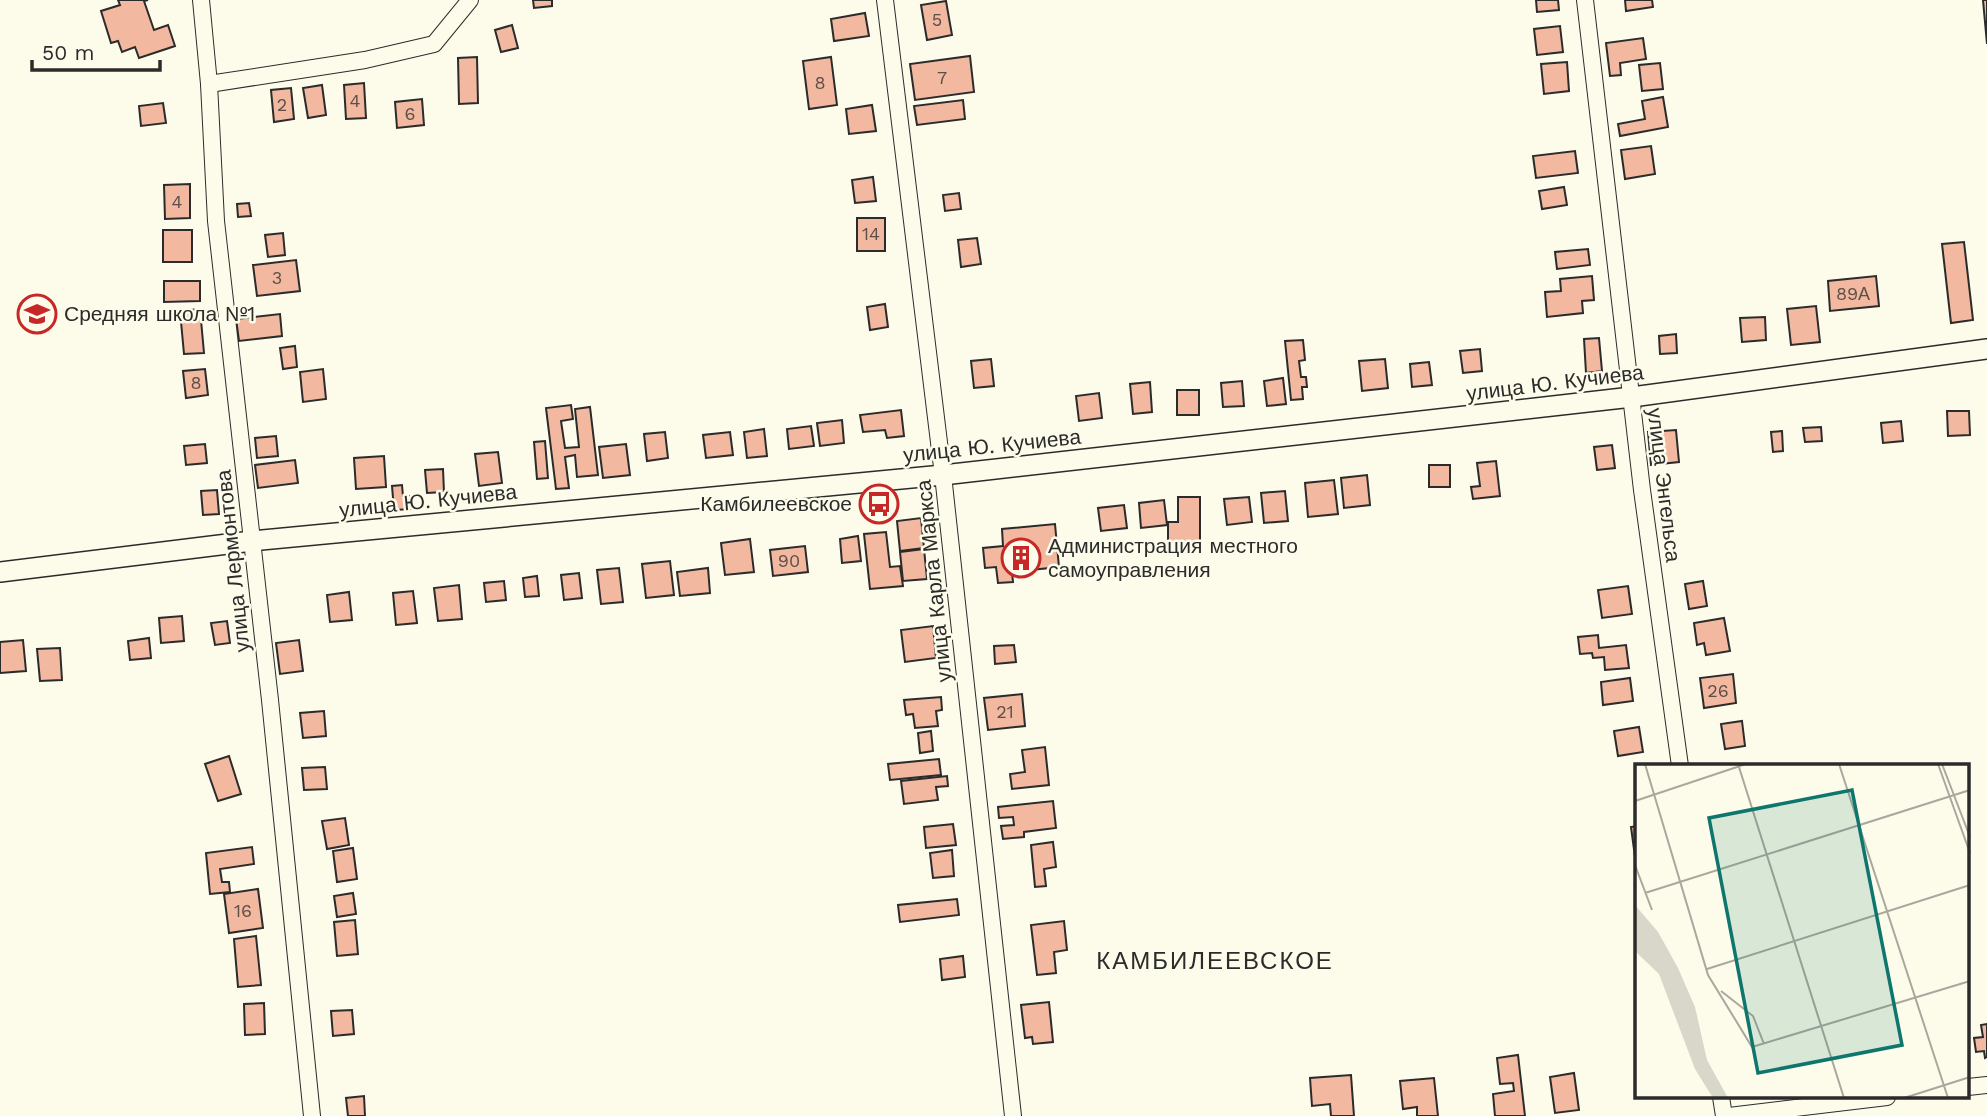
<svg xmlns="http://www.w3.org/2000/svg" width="1987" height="1116" font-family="'Work Sans',sans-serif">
<rect width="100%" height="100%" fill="#fdfbea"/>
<g fill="#f2b8a0" stroke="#2b2b2b" stroke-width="2">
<polygon points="118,0 148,0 144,1 154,30 168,25 175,46 139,58 135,47 122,52 118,41 111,43 101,11 120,5"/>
<polygon points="533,0 552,0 552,6 534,8"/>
<polygon points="1536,0 1558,0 1559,10 1537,12"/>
<polygon points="1625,0 1652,0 1653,7 1626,11"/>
<polygon points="1983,0 1987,0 1987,44"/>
<polygon points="946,1 952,35 927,40 921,5"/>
<polygon points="865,13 869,36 834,41 831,19"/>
<polygon points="512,25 518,48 501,52 495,30"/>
<polygon points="1560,26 1563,52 1537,55 1534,29"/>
<polygon points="1643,38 1646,59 1620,63 1621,75 1610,76 1606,43"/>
<polygon points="970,56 974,92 915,100 910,64"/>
<polygon points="477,57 478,103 459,104 458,58"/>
<polygon points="831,57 837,105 809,109 803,61"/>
<polygon points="1567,62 1569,91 1544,94 1541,64"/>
<polygon points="1660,63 1663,89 1642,91 1639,65"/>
<polygon points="364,83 366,118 346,119 344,85"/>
<polygon points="322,85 326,115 308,118 303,88"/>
<polygon points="291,88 294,119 274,122 271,90"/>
<polygon points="1663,97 1668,127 1620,136 1618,124 1645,119 1642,101"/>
<polygon points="422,99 424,125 397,128 395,102"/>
<polygon points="963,100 965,119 917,125 914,106"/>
<polygon points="163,103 166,123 141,126 139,106"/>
<polygon points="872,105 876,131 849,134 846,109"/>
<polygon points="1651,146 1655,174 1625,179 1621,150"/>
<polygon points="1575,151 1578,173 1536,178 1533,156"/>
<polygon points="873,177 876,201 855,203 852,180"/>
<polygon points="190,184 190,218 165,219 164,185"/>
<polygon points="1564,187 1567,205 1542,209 1539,191"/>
<polygon points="959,193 961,209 945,211 943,195"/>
<polygon points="249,203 251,216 238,217 237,204"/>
<rect x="857" y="218" width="28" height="33"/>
<rect x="163" y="230" width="29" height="32"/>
<polygon points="283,233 285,255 268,257 265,235"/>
<polygon points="977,238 981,264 961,267 958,240"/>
<polygon points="1964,242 1973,320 1951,323 1942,244"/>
<polygon points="1588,249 1590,265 1557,269 1555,252"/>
<polygon points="296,260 300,291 257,296 253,265"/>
<polygon points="1592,276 1594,300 1582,301 1583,313 1547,317 1545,292 1561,291 1560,279"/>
<polygon points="1876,276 1879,306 1830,311 1828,281"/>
<polygon points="164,281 200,281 200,301 164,302"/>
<polygon points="885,304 888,327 870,330 867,307"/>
<polygon points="1816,306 1820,342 1791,345 1787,309"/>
<polygon points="200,309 204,353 184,354 180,311"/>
<polygon points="280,314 282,336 239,341 236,319"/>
<polygon points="1765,317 1766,340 1742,342 1740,318"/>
<polygon points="1676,334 1677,353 1660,354 1659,336"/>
<polygon points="1599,338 1602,371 1586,373 1584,339"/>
<polygon points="1303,340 1305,360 1299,361 1301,377 1306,377 1307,387 1302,387 1303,399 1291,400 1285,341"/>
<polygon points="295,346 297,367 283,369 280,348"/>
<polygon points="1480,349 1482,371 1463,373 1460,351"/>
<polygon points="991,359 994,386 974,388 971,361"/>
<polygon points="1385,359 1388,388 1362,391 1359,361"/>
<polygon points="1429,362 1432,385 1412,387 1410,364"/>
<polygon points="205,369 208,395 186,398 183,371"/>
<polygon points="323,369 326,399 303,402 300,372"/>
<polygon points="1283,378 1286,404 1267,406 1264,381"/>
<polygon points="1242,381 1244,406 1223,407 1221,383"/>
<polygon points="1150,382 1152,412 1133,414 1130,384"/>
<rect x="1177" y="390" width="22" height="25"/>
<polygon points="1099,393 1102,418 1079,421 1076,396"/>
<polygon points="571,405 573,419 561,421 565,448 579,447 575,409 590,407 598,475 577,477 575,455 565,457 569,488 556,489 546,408"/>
<polygon points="901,410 904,436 887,438 885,430 863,432 860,415"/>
<polygon points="1947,411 1969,411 1970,435 1948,436"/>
<polygon points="842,420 844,443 820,446 817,423"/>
<polygon points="1901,421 1903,441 1883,443 1881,423"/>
<polygon points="811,426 814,446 789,449 787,429"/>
<polygon points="1821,427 1822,441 1805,442 1803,428"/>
<polygon points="764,429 767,456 747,458 744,432"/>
<polygon points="1676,430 1679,462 1651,465 1648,432"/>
<polygon points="1782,431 1783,451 1773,452 1771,432"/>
<polygon points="665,432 668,458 647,461 644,434"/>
<polygon points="730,432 733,455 706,458 703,435"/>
<polygon points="276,436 278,456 257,458 255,438"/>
<polygon points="545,441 548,478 537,479 534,442"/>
<polygon points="205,444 207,463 186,465 184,446"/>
<polygon points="626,444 630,475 603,478 599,447"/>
<polygon points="1612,445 1615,468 1597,470 1594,447"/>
<polygon points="498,452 502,483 479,486 475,454"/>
<polygon points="384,456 386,487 356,489 354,458"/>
<polygon points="295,460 298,483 258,488 255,465"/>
<polygon points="1496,461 1500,496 1473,499 1471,487 1480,486 1477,463"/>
<rect x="1429" y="465" width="21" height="22"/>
<polygon points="443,469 444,492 427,493 425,470"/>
<polygon points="1367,475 1370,505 1344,508 1341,478"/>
<polygon points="1334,480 1338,514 1308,517 1305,483"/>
<polygon points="402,485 403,496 411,496 412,509 394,510 392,486"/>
<polygon points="217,490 219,514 203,515 201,491"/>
<polygon points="1285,491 1288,521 1264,523 1261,493"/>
<polygon points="1178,497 1200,497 1200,543 1168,544 1168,522 1178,522"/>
<polygon points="1249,497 1252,522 1227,525 1224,499"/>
<polygon points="1164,500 1167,525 1141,528 1139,503"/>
<polygon points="1124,505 1127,528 1101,531 1098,508"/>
<polygon points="921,518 924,548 900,551 897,521"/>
<polygon points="1055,524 1059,567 1012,572 1013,582 998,583 996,567 985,568 983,548 1003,546 1002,529"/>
<polygon points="886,532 890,567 900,566 903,586 870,589 864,534"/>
<polygon points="858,536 861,561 842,563 840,539"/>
<polygon points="750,539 754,572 725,575 721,543"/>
<polygon points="805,546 808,572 773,576 770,550"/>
<polygon points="924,549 927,579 903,581 900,552"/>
<polygon points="670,561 674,595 646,598 642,564"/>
<polygon points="619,568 623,602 601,604 597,570"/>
<polygon points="708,568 710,593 680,596 677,572"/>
<polygon points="579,573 582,598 564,600 561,575"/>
<polygon points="537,576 539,596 525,597 523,578"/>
<polygon points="504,581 506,600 486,602 484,583"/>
<polygon points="1703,581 1707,606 1689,609 1685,584"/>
<polygon points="459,585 462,619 438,621 434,588"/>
<polygon points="1628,586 1632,614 1602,618 1598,590"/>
<polygon points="413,591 417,623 396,625 393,593"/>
<polygon points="349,592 352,620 330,622 327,595"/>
<polygon points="182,616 184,641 161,643 159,618"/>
<polygon points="1724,618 1730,651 1706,655 1704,643 1697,645 1694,623"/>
<polygon points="227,621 230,643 215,645 211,623"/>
<polygon points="933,626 936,658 905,662 901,630"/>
<polygon points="1598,635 1599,648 1626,645 1629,668 1605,670 1604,657 1593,658 1592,653 1580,654 1578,637"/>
<polygon points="149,638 151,658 130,660 128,641"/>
<polygon points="23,640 26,671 0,673 0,642"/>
<polygon points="299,640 303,671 280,674 276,643"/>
<polygon points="1014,645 1016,662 995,664 994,646"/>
<polygon points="60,648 62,680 40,681 37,649"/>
<polygon points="1733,674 1736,703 1704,708 1700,678"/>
<polygon points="1630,678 1633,701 1603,705 1601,682"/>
<polygon points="1022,694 1025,726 988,730 984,698"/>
<polygon points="941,697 942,710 936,711 938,726 915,728 913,714 906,715 904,700"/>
<polygon points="324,711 326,736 303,738 300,713"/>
<polygon points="1742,721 1745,746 1725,749 1721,724"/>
<polygon points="1639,727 1643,752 1618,756 1614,731"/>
<polygon points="931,731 933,751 920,753 918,733"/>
<polygon points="1045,747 1049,785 1012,789 1010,774 1025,772 1022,750"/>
<polygon points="229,756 241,794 218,801 205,764"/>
<polygon points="939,759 941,775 890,780 888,764"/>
<polygon points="325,767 327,789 304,790 302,768"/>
<polygon points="947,776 948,786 936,787 938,800 904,804 901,781"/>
<polygon points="1053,801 1056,828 1024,832 1024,837 1003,839 1001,826 1014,825 1013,817 999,818 998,807"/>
<polygon points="345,818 349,845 327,849 322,821"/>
<polygon points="953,824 956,845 926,848 924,827"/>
<polygon points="1637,826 1637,857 1635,857 1631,827"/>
<polygon points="1053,842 1056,867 1044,869 1046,886 1035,887 1031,845"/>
<polygon points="252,847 254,864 220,869 222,882 229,882 230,892 210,894 206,853"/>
<polygon points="353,848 357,879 337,882 333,851"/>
<polygon points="952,850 954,876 933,878 930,853"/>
<polygon points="258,889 263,928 229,933 224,894"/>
<polygon points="353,893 356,914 337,917 334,896"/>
<polygon points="957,899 959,915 900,922 898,905"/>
<polygon points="355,920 358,954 337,956 334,922"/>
<polygon points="1064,921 1067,950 1054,952 1056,973 1037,975 1031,925"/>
<polygon points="256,936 261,985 238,987 234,939"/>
<polygon points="963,956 965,977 942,980 940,959"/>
<polygon points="1049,1002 1053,1042 1033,1044 1032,1037 1025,1038 1021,1005"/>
<polygon points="264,1003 265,1034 245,1035 244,1004"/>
<polygon points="352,1010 354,1034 333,1036 331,1011"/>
<polygon points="1987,1024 1987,1057 1985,1058 1984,1051 1976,1052 1974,1038 1983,1037 1981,1025"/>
<polygon points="1518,1055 1525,1116 1495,1116 1493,1094 1514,1091 1513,1083 1500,1084 1497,1058"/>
<polygon points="1574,1073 1579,1110 1555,1113 1550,1077"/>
<polygon points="1351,1075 1354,1116 1331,1116 1330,1104 1312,1106 1310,1078"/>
<polygon points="1434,1078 1438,1116 1417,1116 1417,1107 1403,1109 1400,1081"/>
<polygon points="364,1096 365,1116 348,1116 346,1098"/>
</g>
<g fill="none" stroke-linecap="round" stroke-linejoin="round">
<defs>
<g id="minor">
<polyline points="201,0 209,84 216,221 270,700 312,1116"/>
<polyline points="885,0 943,475 1013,1116"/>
<polyline points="1585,0 1642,490 1680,766"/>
<polyline points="209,84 365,60 434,44 470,0"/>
<polyline points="1968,1087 1987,1085"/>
<polyline points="1721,1097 1724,1116"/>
<polyline points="1729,1116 1887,1097"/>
</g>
<polyline id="tertiary" points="0,572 252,541 943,475 1632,397 1987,349"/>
</defs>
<use href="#minor" stroke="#2b2b2b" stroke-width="18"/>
<use href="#tertiary" stroke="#2b2b2b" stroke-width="22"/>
<use href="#minor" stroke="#fdfbea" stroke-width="16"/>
<use href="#tertiary" stroke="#fdfbea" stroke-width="19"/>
</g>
<defs>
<symbol id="school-ring" viewBox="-11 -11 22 22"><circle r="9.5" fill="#fdfbea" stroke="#c62828" stroke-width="1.5"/><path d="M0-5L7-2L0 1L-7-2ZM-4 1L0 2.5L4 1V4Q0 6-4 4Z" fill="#c62828"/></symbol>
<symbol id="bus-ring" viewBox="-11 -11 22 22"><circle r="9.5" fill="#fdfbea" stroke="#c62828" stroke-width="1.5"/><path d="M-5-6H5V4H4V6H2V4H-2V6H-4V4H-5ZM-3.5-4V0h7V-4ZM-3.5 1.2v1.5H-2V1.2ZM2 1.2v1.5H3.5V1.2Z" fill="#c62828"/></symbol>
<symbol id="building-ring" viewBox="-11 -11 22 22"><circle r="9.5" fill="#fdfbea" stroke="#c62828" stroke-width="1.5"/><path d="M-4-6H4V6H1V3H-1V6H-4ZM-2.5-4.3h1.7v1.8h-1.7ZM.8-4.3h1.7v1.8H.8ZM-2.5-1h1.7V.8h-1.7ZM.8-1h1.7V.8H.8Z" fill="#c62828"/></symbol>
</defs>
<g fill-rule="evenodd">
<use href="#school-ring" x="15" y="292" width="44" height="44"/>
<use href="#bus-ring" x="857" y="482" width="44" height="44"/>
<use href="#building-ring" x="999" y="536" width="44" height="44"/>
</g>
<g text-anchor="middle" stroke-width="5" stroke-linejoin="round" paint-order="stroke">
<g font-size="18" fill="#5d4e48">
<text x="937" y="26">5</text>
<text x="942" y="84">7</text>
<text x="820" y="89">8</text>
<text x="355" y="107">4</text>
<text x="282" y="111">2</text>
<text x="410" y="120">6</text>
<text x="177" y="208">4</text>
<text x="871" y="240">14</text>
<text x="277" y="284">3</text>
<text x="1853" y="300">89А</text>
<text x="196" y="389">8</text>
<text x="789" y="567">90</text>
<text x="1718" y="697">26</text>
<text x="1005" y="718">21</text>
<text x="243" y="917">16</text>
</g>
<g font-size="21" fill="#2b2b2b" stroke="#fdfbea" text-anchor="start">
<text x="64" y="321">Средняя школа №1</text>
<text x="852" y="511" text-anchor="end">Камбилеевское</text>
<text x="1048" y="553">Администрация местного<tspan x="1048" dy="24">самоуправления</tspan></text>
</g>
<g font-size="21" fill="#2b2b2b" stroke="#fdfbea">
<text transform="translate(1555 383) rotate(-7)" y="7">улица Ю. Кучиева</text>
<text transform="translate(992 446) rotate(-6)" y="7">улица Ю. Кучиева</text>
<text transform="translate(1664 485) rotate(83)" y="7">улица Энгельса</text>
<text transform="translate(428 501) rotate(-6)" y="7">улица Ю. Кучиева</text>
<text transform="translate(233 561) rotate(-96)" y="7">улица Лермонтова</text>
<text transform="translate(934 581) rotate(-96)" y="7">улица Карла Маркса</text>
</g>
<g font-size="24" letter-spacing="2" fill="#2b2b2b" stroke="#fdfbea">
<text x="1215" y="969">КАМБИЛЕЕВСКОЕ</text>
</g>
</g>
<g transform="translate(1635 764)">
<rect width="334" height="334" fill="#fdfbea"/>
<path d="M0 141 23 168 43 204 60 243 72 296 93 334H78L60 305 24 210 0 187Z" fill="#d8d7c9"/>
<path fill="none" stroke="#a9a89e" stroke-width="2" d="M10 0 73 211 117 283 335 217M103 0 209 334M204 0 313 334M303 0 335 89M307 0 335 73M0 37 111 0M0 101 17 146M10 129 335 26M72 205 335 121M86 227 118 252 129 280M269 334 335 313"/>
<path fill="#0f766e" fill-opacity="0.15" stroke="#0f766e" stroke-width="3.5" d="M217 26 267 281 123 309 74 54Z"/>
<rect width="334" height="334" fill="none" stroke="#2b2b2b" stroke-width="3.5"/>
</g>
<path d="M32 60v10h128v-10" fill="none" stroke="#2b2b2b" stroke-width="3.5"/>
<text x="42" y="60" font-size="21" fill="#2b2b2b" stroke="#fdfbea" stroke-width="5" paint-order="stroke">50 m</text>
</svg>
